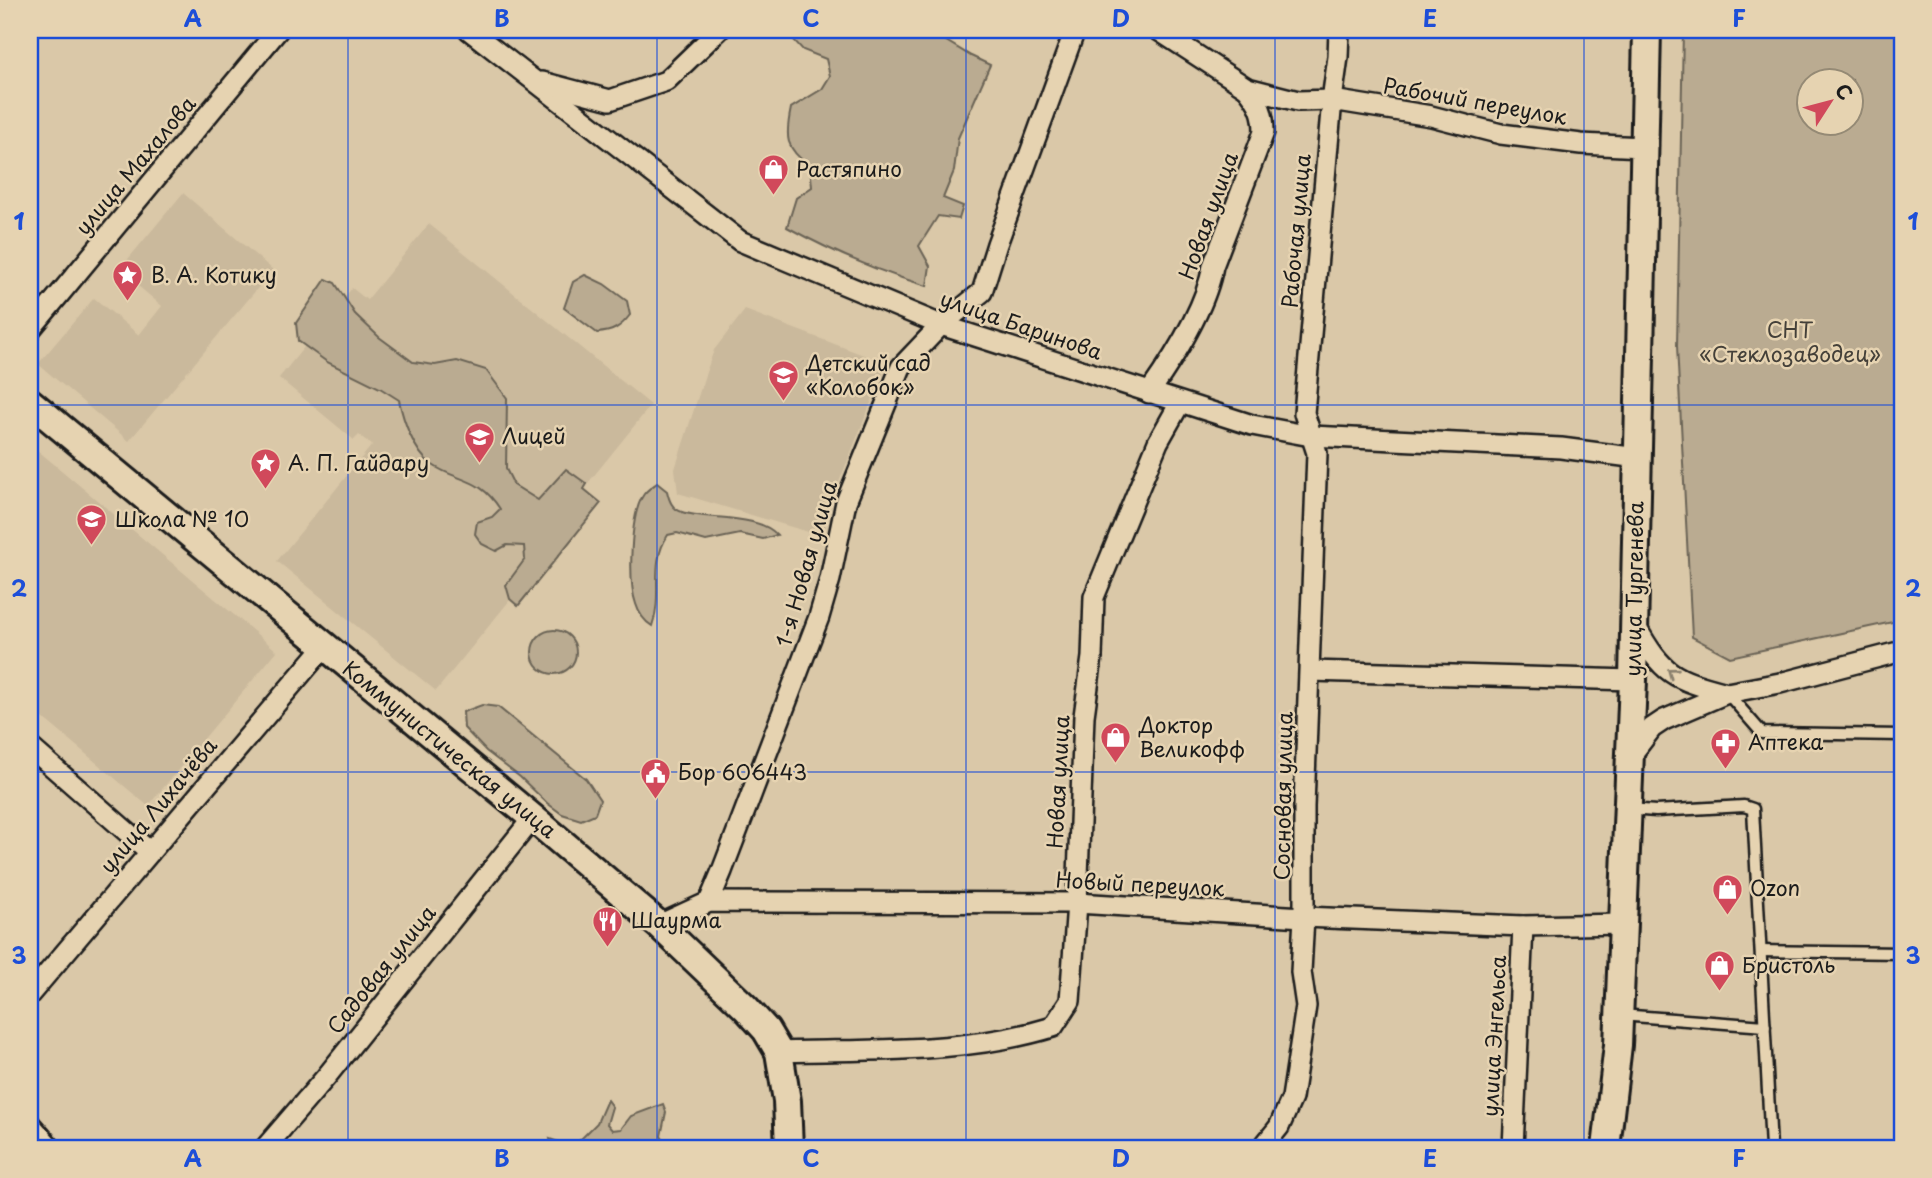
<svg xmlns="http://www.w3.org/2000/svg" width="1932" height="1178" font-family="'Playpen Sans',sans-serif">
<rect width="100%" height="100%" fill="#dac8a8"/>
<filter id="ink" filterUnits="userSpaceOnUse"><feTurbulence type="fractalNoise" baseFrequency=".0143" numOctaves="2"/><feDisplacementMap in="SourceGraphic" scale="14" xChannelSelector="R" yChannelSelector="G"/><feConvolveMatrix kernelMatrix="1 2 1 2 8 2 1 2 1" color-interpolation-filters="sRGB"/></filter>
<g filter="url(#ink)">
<g fill="#cab99c">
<polygon points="183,193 273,270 129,441 38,364 94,298 139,335 162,306 119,270"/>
<polygon points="429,224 651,405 584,488 601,503 518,606 510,600 436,691 277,561 372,445 359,435 354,440 279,378 352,288 367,300"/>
<polygon points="745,310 874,359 885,368 833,497 824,531 815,534 678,493 675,469 704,378 714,350"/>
<polygon points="30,444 277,651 148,806 30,707"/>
</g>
<g fill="#baab91" stroke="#6b6456" stroke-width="2" fill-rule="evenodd">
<path d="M797 30H928L971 56 990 65 958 138 954 171 943 198 963 206 959 219 938 216 919 246 930 266 927 286C876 271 834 253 787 227L796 198 812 187 810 166C785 149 785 137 791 108L822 89 830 76 826 59 803 50 792 38Z"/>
<path d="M1683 30H1902V620L1730 657 1692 637 1677 346ZM1852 80V122H1810V80Z"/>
<path d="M585 275 604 284 627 301 630 315C620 328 612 332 597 333L564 308 573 282Z"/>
<path d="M326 279 335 283 355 314 379 337 413 362 435 365 457 361 486 370 507 398 506 469 514 485 538 500 566 469 587 484 584 489 601 503 518 606 510 599 506 585 525 559 524 546 507 545 496 551 482 544 475 534 477 522 492 517 500 509C479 476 459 483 431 464 414 452 403 420 399 400L380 388 327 362 298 341 296 323Z"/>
<path d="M657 483 667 491C669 500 672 509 682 512 705 520 760 514 777 535L763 539 740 534 706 541 677 533 668 535C648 565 664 593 652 626 644 621 639 614 636 604 628 582 630 513 644 494 647 490 653 486 657 483Z"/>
<circle cx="554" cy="652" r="22"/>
<polygon points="482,705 498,707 586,779 600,800 595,814 581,820 562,814 547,803 520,777 486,751 464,728 463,712"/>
<polygon points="607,1100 612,1107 607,1124 612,1130 621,1129 631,1116 663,1104 666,1112 661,1136 668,1148 552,1148 550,1139 573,1147 597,1123"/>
</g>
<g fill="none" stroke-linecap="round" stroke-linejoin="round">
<defs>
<g id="lane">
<polyline points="1728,694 1762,733 1902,735"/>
<polyline points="1629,809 1656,811 1744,806 1753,809 1771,1148"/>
<polyline points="1761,951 1902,953"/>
<polyline points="1620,1015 1765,1026"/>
</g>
<g id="street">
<polyline points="469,30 740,241 941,325 1252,425 1311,436 1561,448 1638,458"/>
<polyline points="1158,30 1247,88 1298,101 1332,100 1431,116 1501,134 1581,144 1643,147"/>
<polyline points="542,82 610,100 666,81 719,30"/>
<polyline points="30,330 278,30"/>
<path d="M1149 393C1173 359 1206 307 1213 266L1264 132C1264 112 1259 103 1247 88"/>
<path d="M1635 625C1663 675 1673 679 1727 693"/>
<polyline points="1310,671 1633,680"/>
<polyline points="30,747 150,852"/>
<polyline points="1629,758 1652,728 1664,720 1727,693 1780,683 1902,651"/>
<polyline points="709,902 722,871 819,617 830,579 846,502 901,367 941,325 982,292 997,244 1075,30"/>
<polyline points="659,925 709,902 1077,903 1304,917 1523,926 1623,924"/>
<polyline points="30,994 324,647"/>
<path d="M779 1052C870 1049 965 1054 1053 1027L1070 1001 1077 903 1084 716 1092 657 1094 597 1158 442 1180 403"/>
<polyline points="30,1124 51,1148"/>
<polyline points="265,1148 326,1077 533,818"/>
<polyline points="1262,1148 1279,1127 1292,1098 1306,1006 1301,972 1304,917 1304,807 1317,453 1304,413 1332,100 1338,57 1339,30"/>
<polyline points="1513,1148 1523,926"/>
</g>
<g id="secondary">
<polyline points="30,402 533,818 659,925 746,1008 766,1030 779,1052 787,1101 789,1148"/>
<polyline points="1606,1148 1618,1045 1633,680 1647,30"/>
</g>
</defs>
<use href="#lane" stroke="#1c1c1c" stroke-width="15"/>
<use href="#street" stroke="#1c1c1c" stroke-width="24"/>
<use href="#secondary" stroke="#1c1c1c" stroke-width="32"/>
<use href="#lane" stroke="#e6d3b1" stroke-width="10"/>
<use href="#street" stroke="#e6d3b1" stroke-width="19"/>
<use href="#secondary" stroke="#e6d3b1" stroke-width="26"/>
</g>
<defs><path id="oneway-chevron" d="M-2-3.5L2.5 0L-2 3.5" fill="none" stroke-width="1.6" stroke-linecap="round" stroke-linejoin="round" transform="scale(1.75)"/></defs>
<use stroke="#8b816e" href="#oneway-chevron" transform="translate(1672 672) rotate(-144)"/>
</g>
<path fill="none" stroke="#1d4ed8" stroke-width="2" stroke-opacity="0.55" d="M348 30V1148M657 30V1148M966 30V1148M1275 30V1148M1584 30V1148M30 405H1902M30 772H1902"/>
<defs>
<symbol id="shop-pin" viewBox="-11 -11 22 30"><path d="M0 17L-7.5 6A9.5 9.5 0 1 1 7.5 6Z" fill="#d1495b" stroke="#e6d3b1"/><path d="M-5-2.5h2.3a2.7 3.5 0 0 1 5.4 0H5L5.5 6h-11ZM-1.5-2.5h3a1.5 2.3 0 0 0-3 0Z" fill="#fff"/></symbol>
<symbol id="sight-pin" viewBox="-11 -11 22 30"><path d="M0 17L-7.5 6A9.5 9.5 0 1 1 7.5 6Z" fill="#d1495b" stroke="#e6d3b1"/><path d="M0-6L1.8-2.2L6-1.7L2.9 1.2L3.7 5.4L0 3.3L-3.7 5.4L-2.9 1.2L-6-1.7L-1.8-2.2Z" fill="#fff"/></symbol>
<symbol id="school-pin" viewBox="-11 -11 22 30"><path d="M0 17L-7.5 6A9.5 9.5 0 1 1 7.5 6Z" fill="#d1495b" stroke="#e6d3b1"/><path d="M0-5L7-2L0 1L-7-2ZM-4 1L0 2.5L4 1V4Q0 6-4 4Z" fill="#fff"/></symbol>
<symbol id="pharmacy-pin" viewBox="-11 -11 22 30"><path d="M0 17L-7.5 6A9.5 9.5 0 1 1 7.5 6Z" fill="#d1495b" stroke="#e6d3b1"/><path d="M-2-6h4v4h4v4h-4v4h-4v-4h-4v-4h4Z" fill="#fff"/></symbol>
<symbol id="civic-pin" viewBox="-11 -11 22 30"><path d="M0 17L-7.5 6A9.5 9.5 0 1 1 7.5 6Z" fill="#d1495b" stroke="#e6d3b1"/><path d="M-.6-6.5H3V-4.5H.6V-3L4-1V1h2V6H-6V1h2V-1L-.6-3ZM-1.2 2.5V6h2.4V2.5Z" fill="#fff"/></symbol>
<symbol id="restaurant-pin" viewBox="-11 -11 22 30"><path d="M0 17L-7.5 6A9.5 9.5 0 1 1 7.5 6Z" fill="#d1495b" stroke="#e6d3b1"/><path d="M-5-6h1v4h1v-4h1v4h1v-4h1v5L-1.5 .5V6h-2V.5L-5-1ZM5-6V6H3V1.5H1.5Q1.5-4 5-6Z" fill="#fff"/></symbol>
</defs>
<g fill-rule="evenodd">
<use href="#shop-pin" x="756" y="152" width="35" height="47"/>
<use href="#sight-pin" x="110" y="258" width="35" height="47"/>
<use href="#school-pin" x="766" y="358" width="35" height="47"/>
<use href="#school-pin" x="462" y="420" width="35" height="47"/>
<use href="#sight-pin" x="248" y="446" width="35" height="47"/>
<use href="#school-pin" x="74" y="502" width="35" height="47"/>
<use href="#shop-pin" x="1098" y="720" width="35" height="47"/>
<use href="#pharmacy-pin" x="1708" y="726" width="35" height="47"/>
<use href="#civic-pin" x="638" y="756" width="35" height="47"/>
<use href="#shop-pin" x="1710" y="872" width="35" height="47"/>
<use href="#restaurant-pin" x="590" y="904" width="35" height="47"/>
<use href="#shop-pin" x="1702" y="948" width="35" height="47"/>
</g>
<g text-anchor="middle" stroke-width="5" stroke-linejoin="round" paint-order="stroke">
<g font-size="21" fill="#1c1c1c" stroke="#e6d3b1">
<text transform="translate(1475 102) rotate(10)" y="7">Рабочий переулок</text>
<text transform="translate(136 166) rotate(-50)" y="7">улица Махалова</text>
<text transform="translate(1209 216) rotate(-70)" y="7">Новая улица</text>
<text transform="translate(1297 231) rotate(-85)" y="7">Рабочая улица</text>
<text transform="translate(1021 326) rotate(19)" y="7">улица Баринова</text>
<text transform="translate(807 564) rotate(-74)" y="7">1-я Новая улица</text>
<text transform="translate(1635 589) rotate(-89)" y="7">улица Тургенева</text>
<text transform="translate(449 750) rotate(39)" y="7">Коммунистическая улица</text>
<text transform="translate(1059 782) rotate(-87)" y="7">Новая улица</text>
<text transform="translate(1284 796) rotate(-89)" y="7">Сосновая улица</text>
<text transform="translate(159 806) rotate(-50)" y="7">улица Лихачёва</text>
<text transform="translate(1140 885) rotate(3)" y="7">Новый переулок</text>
<text transform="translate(382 970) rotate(-51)" y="7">Садовая улица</text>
<text transform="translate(1495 1036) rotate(-87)" y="7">улица Энгельса</text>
</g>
<g font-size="21" fill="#1c1c1c" stroke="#e6d3b1" text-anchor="start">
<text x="796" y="177">Растяпино</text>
<text x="151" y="283">В. А. Котику</text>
<text x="806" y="371">Детский сад<tspan x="806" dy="24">«Колобок»</tspan></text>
<text x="502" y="444">Лицей</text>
<text x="288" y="471">А. П. Гайдару</text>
<text x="115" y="527">Школа № 10</text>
<text x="1139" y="733">Доктор<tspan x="1139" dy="24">Великофф</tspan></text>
<text x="1748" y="750">Аптека</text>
<text x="678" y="780">Бор 606443</text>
<text x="1750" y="896">Ozon</text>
<text x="631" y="928">Шаурма</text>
<text x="1742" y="973">Бристоль</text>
</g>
<g font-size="21" fill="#444039" stroke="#e6d3b1">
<text x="1790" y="338">СНТ<tspan x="1790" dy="24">«Стеклозаводец»</tspan></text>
</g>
</g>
<rect width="1932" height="1178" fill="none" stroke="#e6d3b1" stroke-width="77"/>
<g transform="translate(1830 102) rotate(54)"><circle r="33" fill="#e6d3b1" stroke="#958a75" stroke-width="2"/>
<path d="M0-5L12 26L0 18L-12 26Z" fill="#d1495b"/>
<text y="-10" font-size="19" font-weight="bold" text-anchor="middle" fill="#1c1c1c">С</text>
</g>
<rect x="38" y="38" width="1856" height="1102" fill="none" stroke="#1d4ed8" stroke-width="2.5"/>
<g font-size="23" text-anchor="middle" font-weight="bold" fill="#1d4ed8">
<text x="193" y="27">A</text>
<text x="502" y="27">B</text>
<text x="811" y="27">C</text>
<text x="1121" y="27">D</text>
<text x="1430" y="27">E</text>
<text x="1739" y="27">F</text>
<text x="19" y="230">1</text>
<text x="1913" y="230">1</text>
<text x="19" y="597">2</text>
<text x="1913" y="597">2</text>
<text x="19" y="964">3</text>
<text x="1913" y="964">3</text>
<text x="193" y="1167">A</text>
<text x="502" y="1167">B</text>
<text x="811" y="1167">C</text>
<text x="1121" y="1167">D</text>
<text x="1430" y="1167">E</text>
<text x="1739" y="1167">F</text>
</g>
</svg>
